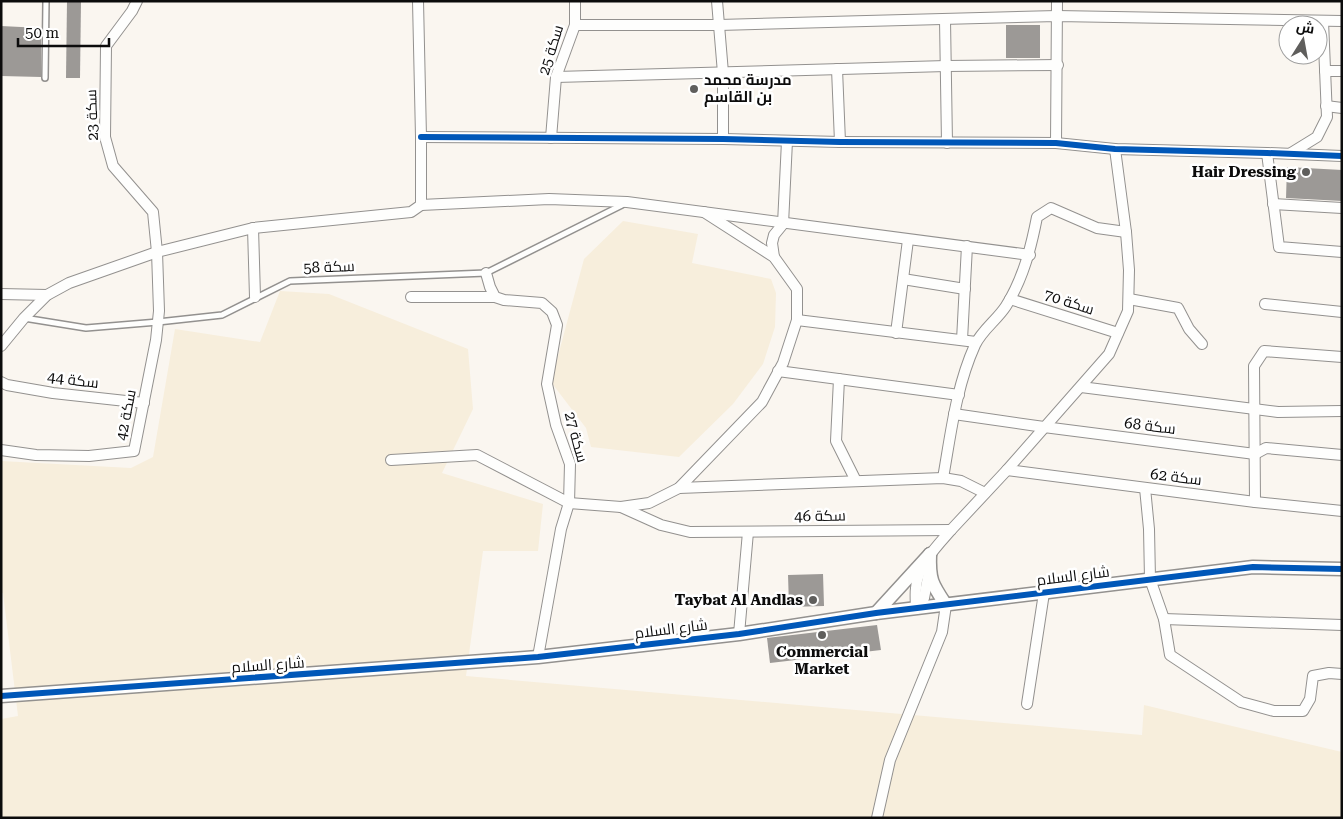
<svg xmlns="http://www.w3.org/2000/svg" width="1343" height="819" font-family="'Roboto Serif',Cairo,serif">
<rect width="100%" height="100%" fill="#faf6f0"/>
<g fill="#f7eedc">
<polygon points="623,221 698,234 692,263 771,279 776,293 775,327 763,364 733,404 679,457 591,447 586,428 551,382 584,259"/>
<polygon points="280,291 329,294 468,349 473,409 442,473 543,504 538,551 483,551 466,676 1142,735 1144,705 1342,752 1342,818 1,818 1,719 18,716 3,593 1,593 1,461 131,468 153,457 175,329 260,342"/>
</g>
<g fill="#9c9996">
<polygon points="67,1 81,1 80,78 66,78"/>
<rect x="1006" y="25" width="34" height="33"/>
<polygon points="1,26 41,28 41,77 1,76"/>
<polygon points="1287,167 1342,170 1342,201 1286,198"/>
<polygon points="823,574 824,606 789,607 788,575"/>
<polygon points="877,625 881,650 770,663 767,638"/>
</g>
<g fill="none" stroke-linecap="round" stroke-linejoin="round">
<defs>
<g id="service">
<polyline points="45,78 46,1"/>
<polyline points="24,318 86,328 158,322 222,315 290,281 486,273 622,205"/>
</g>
<g id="minor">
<polyline points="717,1 723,73 723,139"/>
<polyline points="945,20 947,143"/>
<polyline points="575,25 719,25 1057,16 1342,21"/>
<polyline points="837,69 840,142"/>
<polyline points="1325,71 1342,71"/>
<polyline points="556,77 946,66 1058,65"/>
<polyline points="1326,106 1342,108"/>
<polyline points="421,137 723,139 840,142 1056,143 1115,149 1267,153 1342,156"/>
<polyline points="551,138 556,77 575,25 575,1"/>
<polyline points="1056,143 1057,1"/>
<polyline points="1267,153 1279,247 1342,252"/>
<polyline points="1291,153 1317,137 1327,117 1323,21"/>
<polyline points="1273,204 1342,208"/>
<polyline points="421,205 549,199 627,202 1030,255"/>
<polyline points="253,228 255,297"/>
<polyline points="774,257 772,243 774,235 783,224 787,141"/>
<polyline points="486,273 490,287 495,297 504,300 542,303 552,312 557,325 547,384 556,425 570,464 569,503 561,529 538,657"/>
<polyline points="903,279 965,289"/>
<polyline points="1,294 47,295"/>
<polyline points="411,297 495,297"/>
<polyline points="1010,299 1118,333"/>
<polyline points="1129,299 1178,308 1189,329 1202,344"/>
<polyline points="1265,304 1342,312"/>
<polyline points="797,320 976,342"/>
<polyline points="896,333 908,240"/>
<polyline points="962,340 967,246"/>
<polyline points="1,346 24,318 47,295 69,283 157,252 253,228 411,212 421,205 421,137 418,1"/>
<polyline points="778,371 959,395"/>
<polyline points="839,379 836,441 856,481"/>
<polyline points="1,382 7,385 53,393 144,403"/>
<polyline points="1081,387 1278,412 1342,411"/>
<polyline points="954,414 1044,427 1255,454 1266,448 1342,455"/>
<polyline points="1,450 36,455 89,456 134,451 156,340 159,311 157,252 153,212 113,166 105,137 106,46 132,11 137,1"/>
<polyline points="391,460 477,455 569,503 621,507 649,503 679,488 762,402 783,363 797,320 797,289 774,257 704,212"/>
<polyline points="1007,470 1255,502 1342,511"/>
<path d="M943 478C951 433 956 387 975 345 982 330 997 320 1006 306 1023 279 1031 248 1037 217L1051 208 1097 228 1126 232"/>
<polyline points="679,488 943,478 961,481 985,493"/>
<polyline points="1145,488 1149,529 1150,579 1164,619 1170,655 1241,702 1274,711 1303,711 1310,699 1313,676 1329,673 1342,674"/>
<polyline points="1255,502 1254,366 1264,351 1342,357"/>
<polyline points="621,507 661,525 690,532 951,530"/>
<path d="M916 609C916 602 915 595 916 588 917 566 937 546 951 530L1007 470 1109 354 1128 311 1129 270 1126 232 1115 149"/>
<polyline points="916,609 924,598 929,572"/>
<polyline points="1164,619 1342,625"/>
<polyline points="739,634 748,532"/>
<polyline points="1027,704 1044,593"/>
<polyline points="877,818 890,760 942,632 946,605"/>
</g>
<g id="tertiary">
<path d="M930 554C929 580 932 584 946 605"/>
<polyline points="876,613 930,554"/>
<polyline points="1,696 538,657 739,634 876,613 1253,567 1342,569"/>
</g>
</defs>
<use href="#service" stroke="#93918f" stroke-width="8"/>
<use href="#minor" stroke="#93918f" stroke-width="12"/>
<use href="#tertiary" stroke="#93918f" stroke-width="15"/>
<use href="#service" stroke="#fefefd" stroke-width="5"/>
<use href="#minor" stroke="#fefefd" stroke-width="10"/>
<use href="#tertiary" stroke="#fefefd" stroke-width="12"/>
<defs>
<g id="cycleway">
<polyline points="421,137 723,139 840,142 1056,143 1115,149 1267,153 1342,156"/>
<polyline points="1,696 538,657 739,634 876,613 1253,567 1342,569"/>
</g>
</defs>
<use href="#cycleway" stroke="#fff" stroke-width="9"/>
<use href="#cycleway" stroke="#0057b8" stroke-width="6"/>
</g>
<g fill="#5f5e5c" stroke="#fff" stroke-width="2">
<circle cx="694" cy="89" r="5"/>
<circle cx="1306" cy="172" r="5"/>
<circle cx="813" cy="600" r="5"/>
<circle cx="822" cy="635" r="5"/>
</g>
<g text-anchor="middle" stroke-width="5" stroke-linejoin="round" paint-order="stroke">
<g font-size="15" fill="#0c0c0c" stroke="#fff">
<text transform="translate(551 50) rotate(-73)" y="5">سكة 25</text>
<text transform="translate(92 115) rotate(-92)" y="5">سكة 23</text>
<text transform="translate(329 267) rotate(-2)" y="5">سكة 58</text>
<text transform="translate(1069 302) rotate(18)" y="5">سكة 70</text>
<text transform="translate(73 380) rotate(7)" y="5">سكة 44</text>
<text transform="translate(126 415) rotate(-79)" y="5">سكة 42</text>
<text transform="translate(1150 426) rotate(7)" y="5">سكة 68</text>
<text transform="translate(576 437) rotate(75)" y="5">سكة 27</text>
<text transform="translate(1176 477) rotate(7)" y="5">سكة 62</text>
<text transform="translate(820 516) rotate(-1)" y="5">سكة 46</text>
<text transform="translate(1073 576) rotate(-7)" y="5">شارع السلام</text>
<text transform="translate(671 629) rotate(-7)" y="5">شارع السلام</text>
<text transform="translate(268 665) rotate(-4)" y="5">شارع السلام</text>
</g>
<g font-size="15" font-weight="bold" fill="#0c0c0c" stroke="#fff" text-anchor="end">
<text x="704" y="85" text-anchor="start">مدرسة محمد<tspan x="704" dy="17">بن القاسم</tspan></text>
<text x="1296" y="177">Hair Dressing</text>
<text x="803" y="605">Taybat Al Andlas</text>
<text x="822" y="657" text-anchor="middle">Commercial<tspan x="822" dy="17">Market</tspan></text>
</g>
</g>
<rect width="1343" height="819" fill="none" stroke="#0c0c0c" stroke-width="5"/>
<g transform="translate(1303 40) rotate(11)"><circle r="24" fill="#ffffff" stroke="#9e9e9e"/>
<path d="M0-4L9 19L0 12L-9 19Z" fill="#5f5e5c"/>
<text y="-8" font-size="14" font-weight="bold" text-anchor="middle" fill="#0c0c0c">ش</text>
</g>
<path d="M18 38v8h91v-8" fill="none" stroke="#0c0c0c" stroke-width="2.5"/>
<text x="25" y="38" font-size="15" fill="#0c0c0c" stroke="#ffffff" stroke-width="4" paint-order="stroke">50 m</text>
</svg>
